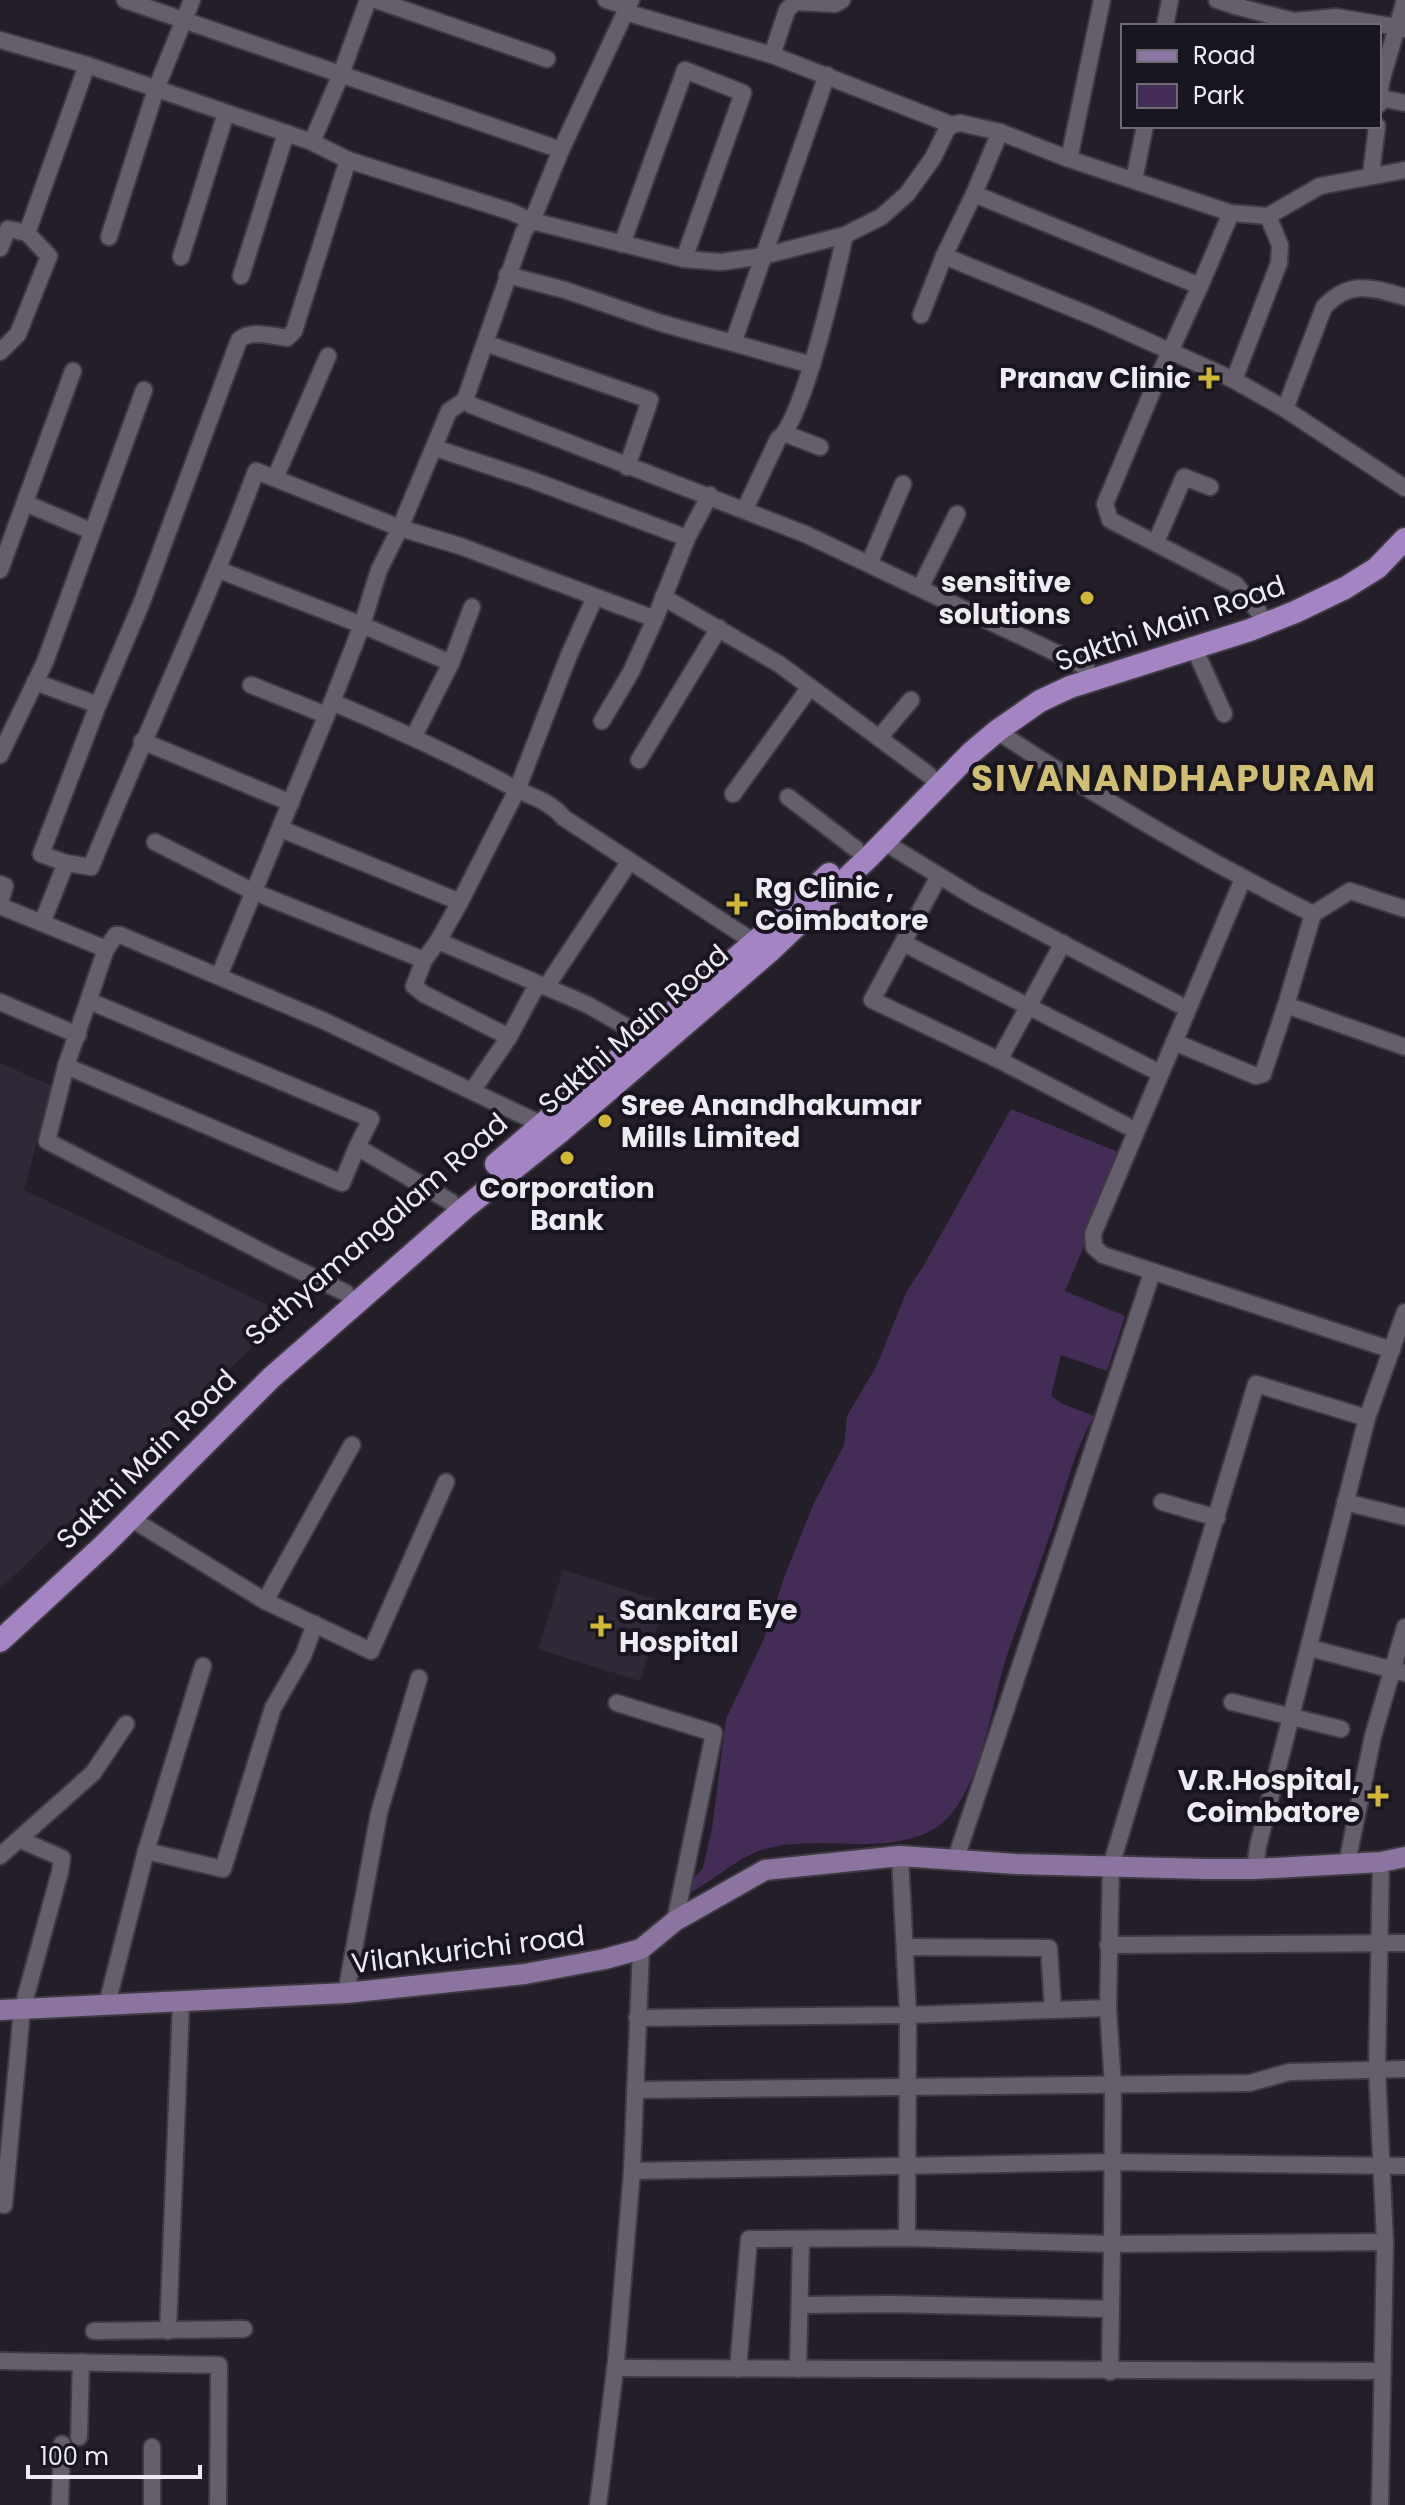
<svg xmlns="http://www.w3.org/2000/svg" width="1405" height="2505" font-family="Poppins,sans-serif">
<rect width="100%" height="100%" fill="#231e28"/>
<g fill="#302837">
<polygon points="0,1063 52,1086 24,1190 287,1314 0,1589"/>
<polygon points="563,1570 665,1602 640,1681 538,1649"/>
</g>
<path fill="#432d56" d="M1011 1109 1123 1154 1065 1291 1125 1316 1107 1371 1061 1355 1051 1396 1063 1404 1094 1416C1073 1453 1064 1495 1050 1535 1036 1575 1021 1615 1007 1655 991 1703 980 1802 934 1829 888 1856 823 1836 773 1847 739 1854 720 1878 689 1893V1883L703 1868 712 1829 726 1719 763 1641 785 1575 814 1503 844 1445 847 1416 876 1367 907 1291 924 1265Z"/>
<g fill="none" stroke-linecap="round" stroke-linejoin="round">
<defs>
<g id="minor">
<polyline points="125,0 561,150"/>
<polyline points="376,0 547,59"/>
<polyline points="606,0 628,7"/>
<polyline points="631,0 561,150 532,221 524,231 465,400 471,405 805,534 1086,667"/>
<polyline points="1217,0 1235,6"/>
<polyline points="1238,0 1235,6 1294,21 1336,17 1397,27 1381,82 1379,104"/>
<polyline points="1405,0 1397,27 1405,29"/>
<polyline points="625,12 772,55 787,10 795,2 835,4 842,0"/>
<polyline points="1165,26 1170,0"/>
<polyline points="0,40 87,65 312,142 348,160 509,211 532,221 684,259 721,262 763,256 845,235 881,217 907,194 933,158 947,129 952,125 960,123 1000,132 1069,159 1231,213 1268,216 1320,186 1405,170"/>
<polyline points="772,55 952,125"/>
<polyline points="1380,98 1405,103"/>
<polyline points="312,142 341,74 368,0"/>
<polyline points="1069,159 1102,0"/>
<polyline points="1371,175 1377,126"/>
<polyline points="1134,180 1145,126"/>
<polyline points="974,194 1000,132"/>
<polyline points="1231,213 1200,286 974,194 944,256 1094,317 1234,380 1285,409 1405,488"/>
<polyline points="109,237 156,89 192,0"/>
<polyline points="622,244 685,70 743,93 684,259"/>
<polyline points="0,248 8,229 27,233"/>
<polyline points="181,257 226,113"/>
<polyline points="507,275 565,290 661,323 812,365"/>
<polyline points="241,276 286,133"/>
<polyline points="1200,286 1157,380 1105,504 1110,520 1235,584 1259,612"/>
<polyline points="921,315 944,256"/>
<polyline points="485,343 650,400 627,467"/>
<polyline points="733,343 827,75"/>
<polyline points="0,352 18,334 49,256 27,233 87,65"/>
<polyline points="1234,380 1279,263 1280,245 1268,216"/>
<path d="M1285 409 1324 307C1350 279 1373 288 1405 297"/>
<polyline points="786,434 820,447"/>
<polyline points="435,448 532,480 687,538"/>
<polyline points="275,478 328,356"/>
<polyline points="25,503 91,531"/>
<path d="M745 509 778 439C803 423 837 271 845 235"/>
<polyline points="1156,542 1184,477 1210,487"/>
<polyline points="869,564 903,484"/>
<polyline points="0,570 73,371"/>
<polyline points="219,570 362,625 451,663"/>
<polyline points="920,588 957,514"/>
<polyline points="663,597 779,664 929,775"/>
<polyline points="1194,648 1224,714"/>
<polyline points="35,682 98,705"/>
<polyline points="251,685 326,715"/>
<path d="M332 702C394 728 453 755 512 787 533 798 547 799 564 818L754 942"/>
<polyline points="602,721 631,672 655,619"/>
<path d="M997 731C1100 799 1203 859 1313 914L1350 891 1405 909"/>
<polyline points="414,736 451,663 472,607"/>
<polyline points="879,738 911,700"/>
<polyline points="142,741 291,803"/>
<polyline points="0,755 45,662 144,390"/>
<polyline points="639,760 719,628"/>
<polyline points="733,794 810,687"/>
<polyline points="788,797 856,849"/>
<polyline points="281,829 460,902 517,790 569,655 595,597"/>
<polyline points="155,842 254,892 424,960 438,941 586,1004 645,1037"/>
<polyline points="884,842 974,897 1178,1004"/>
<path d="M66 863 41 854 98 705 142 602 239 340C251 329 272 336 287 338L294 331 348 160"/>
<polyline points="939,876 872,1000 999,1060 1127,1126"/>
<polyline points="1243,879 1093,1234 1094,1247 1103,1255 1392,1350"/>
<polyline points="0,884 5,886 0,903"/>
<polyline points="0,906 42,923"/>
<polyline points="1313,914 1286,1005 1405,1047"/>
<polyline points="438,941 460,902"/>
<polyline points="903,943 1152,1069"/>
<polyline points="106,949 116,935 120,935 322,1020 543,1125"/>
<polyline points="424,960 414,986 424,994 509,1037"/>
<polyline points="219,976 332,702 362,625 379,570 400,528 449,411 465,400"/>
<polyline points="546,987 630,861"/>
<polyline points="89,1001 371,1119 357,1147"/>
<polyline points="0,1002 78,1035"/>
<polyline points="1174,1042 1256,1076 1263,1074 1286,1005"/>
<polyline points="999,1060 1063,943"/>
<polyline points="66,1066 342,1183 357,1147 451,1202"/>
<polyline points="472,1091 509,1037 537,985"/>
<path d="M346 1293 274 1258 47 1141 66 1066 106 949 42 923 66 863 91 867C145 734 206 606 256 471L400 528 460 546 655 619 687 538 710 495"/>
<polyline points="1367,1418 1256,1384 1111,1866 1108,2008 1113,2086 1112,2244 1385,2242"/>
<polyline points="1162,1502 1217,1518"/>
<polyline points="1345,1502 1405,1517"/>
<polyline points="130,1518 265,1601 371,1651 446,1482"/>
<polyline points="265,1601 352,1445"/>
<polyline points="1310,1648 1405,1673"/>
<polyline points="1232,1702 1341,1729"/>
<polyline points="617,1703 714,1733 675,1921"/>
<polyline points="146,1851 223,1869 273,1708 303,1656 315,1624"/>
<polyline points="0,1856 93,1773 126,1724"/>
<polyline points="900,1856 908,2015 907,2238"/>
<polyline points="955,1861 1152,1273"/>
<polyline points="1347,1863 1373,1736 1405,1627"/>
<polyline points="1255,1869 1258,1846 1367,1418 1405,1312"/>
<polyline points="1108,1945 1405,1943"/>
<polyline points="905,1947 1049,1948 1053,2010"/>
<polyline points="346,1993 379,1813 419,1678"/>
<polyline points="107,2004 146,1851 203,1666"/>
<polyline points="637,2018 908,2015 1108,2008"/>
<polyline points="635,2090 1250,2083 1289,2072 1405,2069"/>
<polyline points="632,2171 1113,2162 1405,2166"/>
<polyline points="4,2205 22,2010 60,1872 62,1858 21,1840"/>
<polyline points="801,2305 890,2304 1111,2309"/>
<polyline points="94,2331 244,2329"/>
<polyline points="168,2331 181,2003"/>
<polyline points="0,2361 219,2365 218,2505"/>
<polyline points="615,2368 1382,2371"/>
<polyline points="738,2369 749,2239 907,2238 1112,2244 1110,2372"/>
<polyline points="798,2369 801,2240"/>
<polyline points="79,2437 81,2362"/>
<polyline points="152,2447 152,2505"/>
<polyline points="60,2505 62,2444"/>
<polyline points="598,2505 616,2362 632,2171 641,1949"/>
<polyline points="1380,2505 1385,2242 1377,2069 1381,1862"/>
</g>
<polyline id="major" points="0,2010 346,1993 525,1974 605,1959 641,1949 675,1921 765,1870 900,1856 1016,1864 1205,1869 1255,1869 1381,1862 1405,1857"/>
<g id="highway">
<polyline points="496,1164 786,915 829,874"/>
<polyline points="0,1641 105,1544 272,1377 466,1207 560,1132 769,952 870,856 971,753 997,731 1040,701 1070,687 1250,630 1295,612 1345,588 1377,568 1405,539"/>
</g>
</defs>
<use href="#minor" stroke="#3e3a42" stroke-width="20"/>
<use href="#major" stroke="#3e3a42" stroke-width="24"/>
<use href="#highway" stroke="#3e3a42" stroke-width="26"/>
<use href="#minor" stroke="#645f6a" stroke-width="16"/>
<use href="#major" stroke="#8b75a0" stroke-width="20"/>
<use href="#highway" stroke="#a584c4" stroke-width="22"/>
</g>
<g fill="#d1b736" stroke="#19151e" stroke-width="3">
<path d="M1205 366h8v8h8v8h-8v8h-8v-8h-8v-8h8z"/>
<circle cx="1087" cy="598" r="8"/>
<path d="M733 892h8v8h8v8h-8v8h-8v-8h-8v-8h8z"/>
<circle cx="605" cy="1121" r="8"/>
<circle cx="567" cy="1158" r="8"/>
<path d="M597 1614h8v8h8v8h-8v8h-8v-8h-8v-8h8z"/>
<path d="M1374 1784h8v8h8v8h-8v8h-8v-8h-8v-8h8z"/>
</g>
<g text-anchor="middle" stroke-width="8" stroke-linejoin="round" paint-order="stroke">
<g font-size="28" font-weight="bold" fill="#efebf2" stroke="#19151e" text-anchor="end">
<text x="1191" y="388">Pranav Clinic</text>
<text x="1071" y="592">sensitive<tspan x="1071" dy="32">solutions</tspan></text>
<text x="755" y="898" text-anchor="start">Rg Clinic ,<tspan x="755" dy="32">Coimbatore</tspan></text>
<text x="621" y="1115" text-anchor="start">Sree Anandhakumar<tspan x="621" dy="32">Mills Limited</tspan></text>
<text x="567" y="1198" text-anchor="middle">Corporation<tspan x="567" dy="32">Bank</tspan></text>
<text x="619" y="1620" text-anchor="start">Sankara Eye<tspan x="619" dy="32">Hospital</tspan></text>
<text x="1360" y="1790">V.R.Hospital,<tspan x="1360" dy="32">Coimbatore</tspan></text>
</g>
<g font-size="28" fill="#efebf2" stroke="#19151e">
<text transform="translate(1170 623) rotate(-19)" y="10">Sakthi Main Road</text>
<text transform="translate(633 1029) rotate(-41)" y="10">Sakthi Main Road</text>
<text transform="translate(376 1229) rotate(-41)" y="10">Sathyamangalam Road</text>
<text transform="translate(146 1459) rotate(-45)" y="10">Sakthi Main Road</text>
<text transform="translate(468 1949) rotate(-7)" y="10">Vilankurichi road</text>
</g>
<g font-size="36" font-weight="bold" letter-spacing="2" fill="#d0bf72" stroke="#19151e">
<text x="1174" y="791">SIVANANDHAPURAM</text>
</g>
</g>
<rect x="1121" y="24" width="260" height="104" fill="#19151e" stroke="#6f6b73" stroke-width="2"/>
<rect x="1137" y="50" width="40" height="12" fill="#8b75a0" stroke="#6f6b73" stroke-width="2"/>
<text x="1193" y="64" font-size="24" fill="#efebf2">Road</text>
<rect x="1137" y="84" width="40" height="24" fill="#432d56" stroke="#6f6b73" stroke-width="2"/>
<text x="1193" y="104" font-size="24" fill="#efebf2">Park</text>
<path d="M28 2465v12h172v-12" fill="none" stroke="#efebf2" stroke-width="4"/>
<text x="40" y="2465" font-size="24" fill="#efebf2" stroke="#19151e" stroke-width="6" paint-order="stroke">100 m</text>
</svg>
